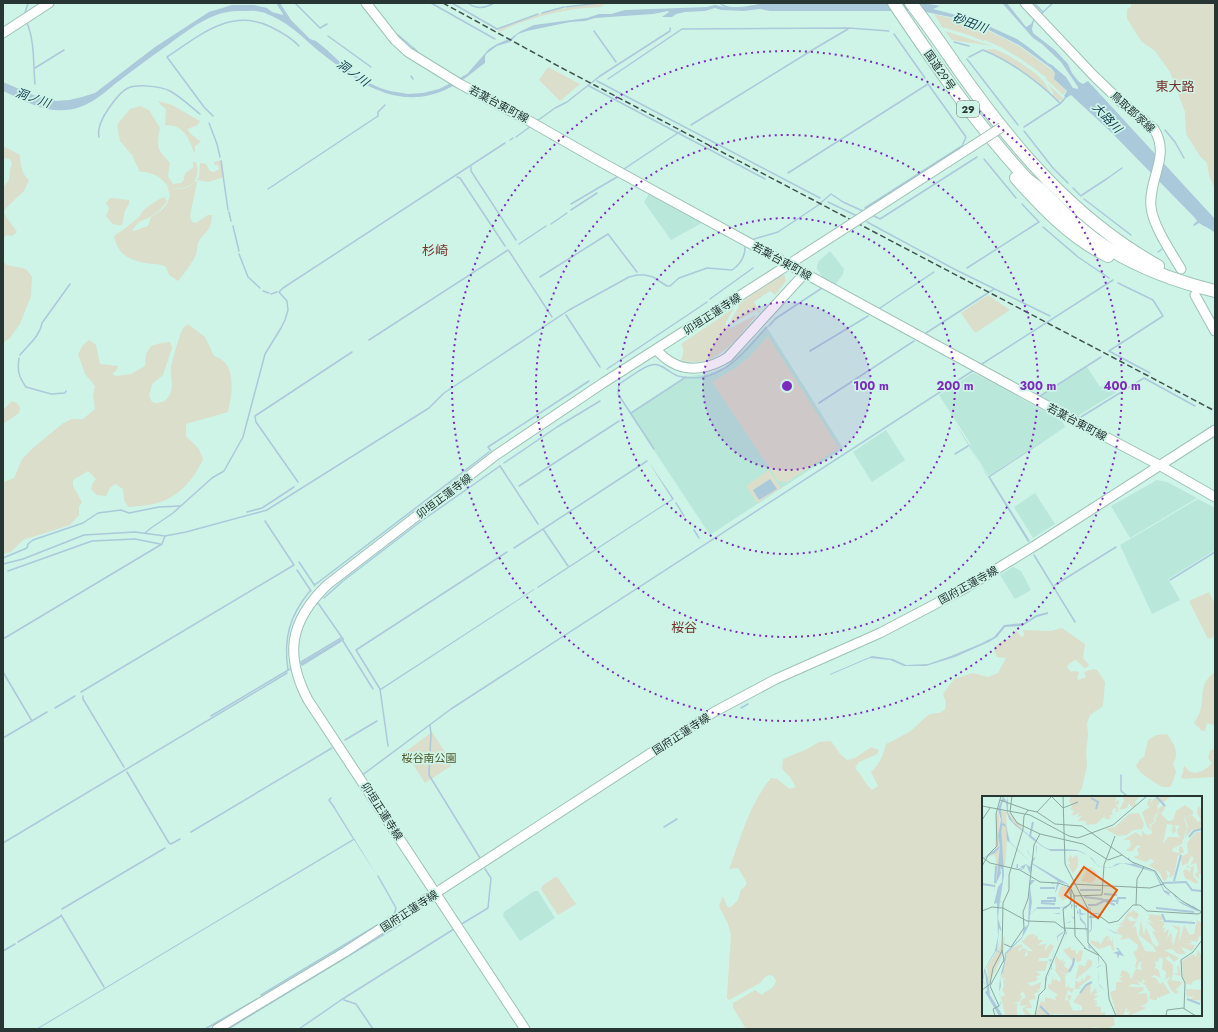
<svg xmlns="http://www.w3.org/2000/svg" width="1218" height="1032" font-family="Jost,'Noto Sans JP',sans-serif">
<rect width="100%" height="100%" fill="#cef4e8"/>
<g fill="#b9e7d9">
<polygon points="649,194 702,223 671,240 644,202"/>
<polygon points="830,251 844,269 843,274 835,285 822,278 822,276 817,269 817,265 819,261"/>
<polygon points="766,326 843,448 710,535 630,414 689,376 708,374 725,367 746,347"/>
<polygon points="1087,367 1100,387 1110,381 1117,392 1076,417 1041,396"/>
<polygon points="973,373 990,381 1062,421 1065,427 990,475 988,475 970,446 970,443 939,395"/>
<polygon points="886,430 905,460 872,482 853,452"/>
<polygon points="1157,480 1167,482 1197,498 1130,538 1111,506"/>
<polygon points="1035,493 1055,524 1033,538 1014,507"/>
<polygon points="1198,499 1215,508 1215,550 1168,579 1180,600 1152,614 1120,545"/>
<polygon points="1013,567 1021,571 1031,590 1015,599 1000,575"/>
<polygon points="534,891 538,891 555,918 520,941 503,916 504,912"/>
</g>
<g fill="#dadecb">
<path d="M601 3H636L605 4 600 7C566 8 529 17 499 32L497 29 520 20 554 10Z"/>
<polygon points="1131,3 1215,3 1215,190 1209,175 1207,163 1200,156 1186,134 1185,112 1170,72 1155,51 1142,42 1132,27 1127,18 1127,9 1131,7"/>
<path d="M934 14 975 24 1019 46 1053 71 1055 74 1054 79 1066 91 1063 95 1046 79 1047 78C1027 63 1008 49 985 40L983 41 966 34 942 27Z"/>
<polygon points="945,31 992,46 952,40"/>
<path d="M994 49C1007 53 1035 71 1044 82 1047 86 1049 91 1052 95L1054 94 1048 84 1064 99 1062 101 1060 100 1058 101C1034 80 1011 61 981 50Z"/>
<polygon points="548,67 580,84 560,101 539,80"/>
<path d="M158 101 172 105 200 121 198 125 187 129 191 134 201 142 195 146V154C188 138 185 125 165 125L166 109 161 105Z"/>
<path d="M140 106 149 110 160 128C156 147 157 149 170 163L168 176 173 184 181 183 184 180C184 172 187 172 193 168V162H196C198 169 198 177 193 183 186 189 174 191 167 185 164 183 163 180 160 178 157 175 144 171 140 172L132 155 120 141 117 125 130 109Z"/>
<path d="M3 146 20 155C20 164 22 175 29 180L24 191 8 206 4 211C6 219 13 225 17 232L12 236 7 235 3 238V188L9 180 10 170 12 164 10 159 3 158Z"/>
<polygon points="222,160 224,177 208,182 197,180 199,176 200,163 206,164 210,171 214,172 219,169 218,165 214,165 214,162"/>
<path d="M195 181 197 182 190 216 192 222 196 223 208 215H212C211 233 204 231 198 243 197 247 197 251 196 255 194 260 182 277 178 281L169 275 166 267C161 264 156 264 151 264 131 261 118 256 114 236 123 230 131 224 139 217 141 215 141 213 143 211 148 206 157 200 164 197L167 201 160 210 150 217 139 222 132 230 134 231 148 226 151 217 162 210 168 202 170 195 167 186C177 191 188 190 195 181Z"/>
<path d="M110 198 129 200V204L125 211 122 225C113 226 111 223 106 216L109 208 106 203Z"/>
<polygon points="3,261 7,265 26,269 32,277 31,296 20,324 10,338 3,343"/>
<polygon points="784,274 786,281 775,295 770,291 754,302 760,312 758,313 757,310 729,325 729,323 739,306 737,304"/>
<polygon points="988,295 1010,310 975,333 961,313"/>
<path d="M734 308 726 322V326L728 328 733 327 755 315V317C736 340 715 370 681 360 684 354 684 349 681 344Z"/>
<path d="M188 324 205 337 214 356C238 363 232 394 228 412L186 424V436L199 449 203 459C194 480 176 500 153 504 145 506 136 506 128 507L124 500 123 489 115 484 110 488 106 496 97 495 91 489 92 484 96 479 88 471 73 480V486L82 502 79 507V515L70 525 23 540 11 552 3 554V481L4 482 14 478 22 459 33 448 62 424 71 419H83L95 409 93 395 95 386 85 374 78 354 83 345 89 340 96 345 100 364 118 366 117 370 112 374 116 376 131 374 145 366 146 354 151 346 161 343 170 342 172 348 163 375 152 384 151 389 149 395 152 402C163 406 172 397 172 385 172 379 170 373 171 367 172 362 181 330 183 328 185 326 187 325 188 324Z"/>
<polygon points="768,336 839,448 787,482 778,481 712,382 737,367 748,358"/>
<polygon points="12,401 17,403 20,408 19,413 3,424 3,410"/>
<polygon points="769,470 781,488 757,503 746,486"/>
<polygon points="1209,592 1215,604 1215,636 1208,639 1189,601"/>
<path d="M1062 628 1085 644 1083 658 1089 665 1086 668C1081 667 1079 661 1075 660L1069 664 1067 667 1071 672 1074 671 1079 672 1077 678 1078 680 1086 677 1084 672 1093 669 1097 670 1105 682 1103 706 1090 715 1087 723 1088 736 1086 751 1087 766 1082 788 1077 797H983V1015H1113L1115 1025 1107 1029 1093 1027 1091 1029H746L733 1008V1003L755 990 762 995C767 990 774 989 776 981L773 976 769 975 765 977 760 983 729 1000 727 998 731 934 728 924 719 906 723 896 727 906 730 908 738 900 741 889 744 888 747 883 738 868 729 869C741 838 749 804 771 778L777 779 790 789 796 787 790 777 782 769 783 759 807 749 819 742 831 741 840 754 847 760 855 758 871 747 879 750 877 754 859 762 855 768C862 775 865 784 872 790L878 786 871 772C879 765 884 754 886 744 896 739 906 735 914 728 924 720 926 712 940 713L945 709 946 702 943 694 954 679 973 673 988 677 998 673 1006 658 997 657 994 651C997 641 1002 643 1010 638 1012 636 1013 633 1016 630L1021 637 1024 636V632L1022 630 1051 631Z"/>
<path d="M1215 672V724L1213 725 1207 723 1205 731H1202L1194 723C1196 719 1199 716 1200 712 1205 696 1198 684 1215 672Z"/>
<polygon points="432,732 452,763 451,766 425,783 405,752"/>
<path d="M1167 734C1174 744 1180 753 1173 764L1176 772 1172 784 1170 787H1162L1148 778 1141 773 1136 766 1140 759 1144 757 1148 740 1156 735Z"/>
<path d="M1213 749H1215V777L1183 779 1181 777 1184 770 1183 769 1184 766C1186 767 1187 769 1189 771 1195 776 1208 769 1212 763L1208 758 1210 751Z"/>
<polygon points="555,877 558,878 576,904 558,915 541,889 542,886"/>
</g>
<g fill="#aac9db">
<path d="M276 3H280L291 20 310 39 316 41 327 50 353 74 361 79 380 88 390 91 408 94 423 93 439 89 449 84 467 74 489 49 497 44 511 38 521 31 534 25 587 18 599 14H611L625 10 707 7 715 5 724 7 718 3C722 3 723 5 727 6 735 9 755 5 763 3H923L940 6 933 9 975 20 1017 39 1031 49 1048 63 1052 65 1066 77 1073 88 1078 89V87L1061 62 1042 44 1033 38 1002 3H1007L1026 27 1031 24 1035 16 1032 29 1033 33 1055 50 1068 64 1072 73 1079 82 1083 84 1088 81 1215 219V233C1210 228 1203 226 1199 223L1194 226 1193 225 1197 221 1195 218 1112 133 1071 95 1066 98 1064 96 1067 91 1054 79 1055 73 1051 68 1019 45 975 23 964 20 922 11H770L760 9 743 11 721 10 715 8 705 11 685 12 676 14 672 17H662L669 12 668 11 653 14 595 18 585 21 570 22 527 31 518 34 510 42 497 46 486 54 485 57V63C474 71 463 81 451 87 397 115 355 80 315 48 300 35 291 25 272 16 268 15 265 12 261 12 254 10 246 11 240 11 211 10 186 32 165 47 152 56 140 65 128 74 103 92 88 113 54 110 36 108 19 98 3 91V82L33 95 56 101 69 100 82 97 95 93 155 47 209 12 232 5H254L267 8 272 12 283 15V14Z"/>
<polygon points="955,423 968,443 987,476 989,476 1065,427 990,477 1030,541 1028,542"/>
<polygon points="648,461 674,499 538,588 537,587 672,499"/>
<polygon points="770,479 777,489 759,500 753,490"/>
<polygon points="534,589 534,590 381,690 380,689"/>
<polygon points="1048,612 1048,614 1037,617 1022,626 1005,627 997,637 989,642 955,657 926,666 904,666 890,660 870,658 830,675 830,674 872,656 893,659 906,665 928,664 951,656 980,644 994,637 1004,625 1024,623 1036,615"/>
<polygon points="334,806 378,877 354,840 38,1029 36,1029 353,839 333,807"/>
</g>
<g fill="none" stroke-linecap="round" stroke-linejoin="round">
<g stroke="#aac9db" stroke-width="1.5">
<polyline points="295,3 320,28 327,24"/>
<polyline points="431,3 495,39"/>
<polyline points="452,3 497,29 538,14"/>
<path d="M468 3C477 10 485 8 494 3"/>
<polyline points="1034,3 1043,12"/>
<polyline points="566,7 599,3"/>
<polyline points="25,13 28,3"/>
<polyline points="542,13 564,7"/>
<polyline points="1042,13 1053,3"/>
<path d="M27 23C35 42 33 64 35 84"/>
<polyline points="594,31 616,62"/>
<polyline points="894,34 925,78"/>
<polyline points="398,35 417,51"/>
<polyline points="328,36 371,67"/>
<polyline points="954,42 969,46"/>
<path d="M969 57 983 50C1013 62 1037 81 1060 103"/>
<polyline points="967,59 1018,125"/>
<polyline points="35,68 64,50"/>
<polyline points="411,76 413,79"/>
<polyline points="608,79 682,29 849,28 889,31"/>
<polyline points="597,81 820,198"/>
<polyline points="589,86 765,179"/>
<path d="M213 116 204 107 167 57C199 36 231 7 271 27 281 32 292 38 299 46"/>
<polyline points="537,121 555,108 567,102 600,76 670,31 670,28"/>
<polyline points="209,123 217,144 220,157"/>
<polyline points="691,125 814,49 848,29"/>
<polyline points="1024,127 1061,103 1066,97"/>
<polyline points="1165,130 1175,142 1184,158"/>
<polyline points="1024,131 1053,168 1068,183"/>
<path d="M99 137C97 128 103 116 109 108 113 102 120 92 128 88 138 84 160 86 170 91 181 97 190 106 200 114"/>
<polyline points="516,137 531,126"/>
<polyline points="510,140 513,138"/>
<polyline points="984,159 1016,198"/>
<polyline points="221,161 228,210"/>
<polyline points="471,167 471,171 516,240"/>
<polyline points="624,169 681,131"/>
<polyline points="788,173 928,84 966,137 962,146 865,208"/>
<polyline points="457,177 460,178 505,246"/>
<polyline points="1073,188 1081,196 1082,195 1108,178 1122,168"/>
<polyline points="268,189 378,116 378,112 385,105"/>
<polyline points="1084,199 1131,235"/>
<polyline points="828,202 855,215"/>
<polyline points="571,204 617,177"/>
<polyline points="571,210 597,193"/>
<polyline points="229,212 231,221"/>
<polyline points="872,215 880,219 977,157"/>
<polyline points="867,222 956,270 1050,316"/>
<polyline points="551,224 567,213"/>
<polyline points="233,226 239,251"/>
<polyline points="1043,227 1078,257 1109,278"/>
<polyline points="754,239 778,232 817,206 831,194 843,202 865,212"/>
<polyline points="519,244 546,226"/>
<polyline points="509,251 552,317"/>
<polyline points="1158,252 1162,249"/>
<polyline points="239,254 248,277 260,288"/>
<polyline points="967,268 1039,222 1022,204"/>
<polyline points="540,277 608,234 637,272"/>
<polyline points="1118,283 1153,300 1163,316 1109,351 1150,373"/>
<polyline points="263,291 269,293"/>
<polyline points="271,294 277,292"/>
<polyline points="710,299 753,268"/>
<polyline points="880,308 934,272"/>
<polyline points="566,315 600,367"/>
<polyline points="769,326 775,319 822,288"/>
<polyline points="926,333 994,289"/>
<polyline points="369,340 508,250"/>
<polyline points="810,351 868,316"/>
<path d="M20 355C28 345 40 336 42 323L70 284"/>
<path d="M19 358C17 371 19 377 26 387L51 394 65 393 66 391"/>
<polyline points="982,364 1113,280"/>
<polyline points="607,369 707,302"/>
<path d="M618 392 619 384C628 379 642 367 651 365 661 362 669 373 678 376 719 387 743 353 767 327"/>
<polyline points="618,394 654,449"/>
<polyline points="1040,396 1101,357"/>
<polyline points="819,403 914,341"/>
<polyline points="631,413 686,377"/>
<polyline points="1081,417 1144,378 1195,406"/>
<polyline points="491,451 488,447 589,381"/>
<polyline points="955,454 968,446"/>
<polyline points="504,463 557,427 600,401"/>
<polyline points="500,466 538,524"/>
<polyline points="298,482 256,422 255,416 352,352"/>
<polyline points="519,486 619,421"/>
<polyline points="676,503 684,516"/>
<polyline points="247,512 262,508 294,487"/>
<polyline points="543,529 568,566"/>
<polyline points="694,530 699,538"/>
<polyline points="145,533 151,528 173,513 212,478 224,471 243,437 265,354 281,328 285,320 288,310 287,301 279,292 283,288 505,143"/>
<polyline points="514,548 647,461"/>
<polyline points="1034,555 1075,622"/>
<polyline points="3,558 27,548 28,544 33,540 83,523 98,513 121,510 129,513 159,507 180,506"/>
<polyline points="299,562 315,586"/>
<path d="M3 564 23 559 84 535 135 532 165 536 186 532 260 512 267 510 429 408 444 393 569 310 629 277 637 275H645L653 277 667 286H670L679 278 707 268 732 270C741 264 745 257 745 247"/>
<polyline points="297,570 311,591"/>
<polyline points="8,571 92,541 135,539 160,544"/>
<polyline points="1170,580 1215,552"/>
<polyline points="314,584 316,584 489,452"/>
<polyline points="1055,585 1116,547"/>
<polyline points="324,598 343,581 420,522 500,466"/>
<polyline points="318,603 343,639 343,641 373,689"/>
<polyline points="3,639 162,544 165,536"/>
<polyline points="301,662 341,638"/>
<polyline points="301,664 343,639"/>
<polyline points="302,665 341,641"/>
<path d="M288 670C283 638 290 615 310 591"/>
<polyline points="3,672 32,721"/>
<polyline points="81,692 294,565 265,521"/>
<polyline points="83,696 83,699 124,767"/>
<polyline points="55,708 75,696"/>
<polyline points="741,708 748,704"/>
<polyline points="211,716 290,669"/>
<polyline points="430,725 431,734 429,775 480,858"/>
<polyline points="3,738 47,712"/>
<polyline points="345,740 377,721"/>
<polyline points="388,746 380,689 356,650 507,552"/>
<polyline points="127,772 169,843 171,844 180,839"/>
<polyline points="1121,775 1121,791 1126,795 1125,797"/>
<polyline points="361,776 451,709 974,370"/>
<polyline points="331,798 329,800 334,807"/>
<polyline points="664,827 677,819"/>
<polyline points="191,832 332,748"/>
<polyline points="3,843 287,673"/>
<polyline points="62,909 165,848"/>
<polyline points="61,915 104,987"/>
<polyline points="460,925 488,908 491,878 485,869"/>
<polyline points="18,942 61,916"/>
<polyline points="3,951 15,944"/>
<polyline points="261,995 394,915 396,908 378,876"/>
<polyline points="344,1000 356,1004 373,1029"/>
<polyline points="205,1029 257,999"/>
<polyline points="228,1029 401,924"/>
<polyline points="299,1029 341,1000 454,929"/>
</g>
<defs>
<g id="secondary">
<polyline points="366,3 395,40 408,52 460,84 531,122 601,162 1053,409 1159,465 1215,497"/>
<path d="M1025 3 1094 76 1120 101 1154 129C1171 156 1148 179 1151 207 1153 226 1171 252 1181 269"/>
<polyline points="3,33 49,3"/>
<polyline points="1195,295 1215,331"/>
<path d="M656 350C661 354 665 359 671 362 689 373 711 368 728 357L805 273"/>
<polyline points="217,1029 345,952 714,712 776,679 880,633 962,590 1036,545 1215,430"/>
<path d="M525 1029 308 700C284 654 290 621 327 585L496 455 603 383 777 272"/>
</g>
<g id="highway">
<path d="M894 3C935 64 976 124 1026 178 1030 182 1035 185 1040 189 1062 211 1084 234 1111 250 1144 270 1178 282 1215 291"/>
<path d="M911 3C928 25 943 47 959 70 1013 147 1075 220 1158 266"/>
<path d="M1016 178C1043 208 1071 238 1108 256"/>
</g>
</defs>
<use href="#secondary" stroke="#9dc2b7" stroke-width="11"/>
<use href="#highway" stroke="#9dc2b7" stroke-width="14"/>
<use href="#secondary" stroke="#fff" stroke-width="9"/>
<use href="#highway" stroke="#fff" stroke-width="12"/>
<polyline stroke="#41534e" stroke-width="1.5" stroke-dasharray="6 3" stroke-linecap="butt" points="443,3 560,67 1215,411"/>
<defs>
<polyline id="secondary-bridge" points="777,272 1002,127"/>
</defs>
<use href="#secondary-bridge" stroke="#9dc2b7" stroke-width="11" stroke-linecap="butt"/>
<use href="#secondary-bridge" stroke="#fff" stroke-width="9"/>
</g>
<circle cx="787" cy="386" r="84" fill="#7b2cbf" fill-opacity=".12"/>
<g fill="none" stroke="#7b2cbf" stroke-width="2" stroke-dasharray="2 4">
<circle cx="787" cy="386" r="84"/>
<circle cx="787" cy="386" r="168"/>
<circle cx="787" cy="386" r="251"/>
<circle cx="787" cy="386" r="335"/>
</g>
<g text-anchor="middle" stroke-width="3.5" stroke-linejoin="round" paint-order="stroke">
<rect fill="#cef4e8" stroke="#596f69" stroke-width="1" x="957" y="101" width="22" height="16" rx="3"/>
<g font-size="10" font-weight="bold" fill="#273632">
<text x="968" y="113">29</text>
</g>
<g font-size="11" fill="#273632" stroke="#cef4e8">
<text transform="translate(940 70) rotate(55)" y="4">国道29号</text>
<text transform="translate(499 104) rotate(28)" y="4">若葉台東町線</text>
<text transform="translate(1133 112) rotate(42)" y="4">鳥取郡家線</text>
<text transform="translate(782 261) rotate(29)" y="4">若葉台東町線</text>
<text transform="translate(712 314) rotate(-33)" y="4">卯垣正蓮寺線</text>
<text transform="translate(1077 422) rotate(28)" y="4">若葉台東町線</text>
<text transform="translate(444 496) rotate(-37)" y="4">卯垣正蓮寺線</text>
<text transform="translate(968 585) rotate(-29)" y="4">国府正蓮寺線</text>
<text transform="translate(681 734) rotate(-33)" y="4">国府正蓮寺線</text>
<text transform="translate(382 811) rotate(57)" y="4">卯垣正蓮寺線</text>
<text transform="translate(409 911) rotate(-33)" y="4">国府正蓮寺線</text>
</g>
<g font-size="11" fill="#505726" stroke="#cef4e8">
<text x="429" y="762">桜谷南公園</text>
</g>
<g font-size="12" font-style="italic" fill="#103a4e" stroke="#cef4e8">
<text transform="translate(970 23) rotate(20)" y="4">砂田川</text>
<text transform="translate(353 73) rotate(36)" y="4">洞ノ川</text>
<text transform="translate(33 98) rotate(19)" y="4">洞ノ川</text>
<text transform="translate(1107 118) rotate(46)" y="4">大路川</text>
</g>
<g font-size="13" fill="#773129" stroke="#cef4e8">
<text x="1175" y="91">東大路</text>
<text x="435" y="255">杉崎</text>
<text x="684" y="632">桜谷</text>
</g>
</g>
<g transform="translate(982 796)">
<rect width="220" height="220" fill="#cef4e8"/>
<path d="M89 0H135L133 6 137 4V8L133 9 136 11V16H133L135 13 132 12 130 15 131 20 129 22 131 19H128V23H123V20L114 28 104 29V25H96L100 19 94 22 98 17 89 20 92 15 88 13 90 10 87 5ZM140 0H158L153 6 154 10 149 11 147 7 145 12 137 14 142 5ZM177 0 188 1 182 6 179 5 175 10 177 16 173 19 175 21 169 22H172V25L173 26 168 28V31L170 34 169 29 174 26 173 23 176 20 174 19 177 17V12L182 9 181 7 184 10 179 18 186 25 191 24 194 15 203 9 211 15V18L202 22 205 32 200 48 190 53 191 56 197 57V51L200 50 202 56 196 60 192 79 187 82 188 77 184 74 186 81 182 86 178 77 167 69 172 66 169 62 164 66 151 61 157 59 155 53 159 50 155 49 151 55H144L149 50 148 44H141L154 36 160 41V33L151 34 145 39 136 40 123 33 133 31 147 18 157 17 162 28 160 34 163 38 168 39 171 36 165 31 160 16 168 11 165 9 167 3H170L167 8 174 1 179 5ZM185 28 191 29 190 34 191 38 194 35 193 29 198 30 195 34 198 44 196 41H186L181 48ZM216 10 220 13V32L210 34 203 42 206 31 203 22 210 19 216 26 219 24 215 17ZM17 15 19 61 12 97 14 62 12 59 7 61 13 57 9 58 13 54 14 21ZM19 15 26 16 39 29 40 35 31 26 40 35 33 30 24 17 26 45 29 48 25 45 23 70 20 69 18 43ZM220 35V78H217V83L213 79 216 75 214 67 208 69 212 62 209 60 206 67 200 70 199 61 206 57 205 47 213 37ZM88 58 90 62 95 59 96 63V70L91 78 86 68 89 67 86 65ZM207 69V72L212 70 211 80 216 86 215 88 203 82 201 75 204 73 208 76 209 73 204 71ZM109 71 115 77 113 84 109 87 99 85 105 73ZM79 90 86 91 87 94 86 102 79 105 80 101 77 102 76 98ZM148 114V118L151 114 157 118 154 124 149 120 145 122 148 125H155L150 132 154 130 155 138 163 155 174 156 171 150 157 139 159 123 162 140 164 131 171 148 175 151 177 148 170 135 174 136 165 125 172 128 166 123 168 120 164 118 182 120 181 124H176L183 126 180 133 184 131 181 137 187 133 185 143 189 136 191 150 196 134 189 129 198 131 197 146 202 129 208 139 212 138 215 124 220 127V139L217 140 215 146 208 144 210 147 205 148 213 149 210 155 199 151 204 158H196L190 153 182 154 197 162 192 166 187 160 183 162 191 169V178L196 177 195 170H197L199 180 191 178 189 184 201 186 194 194 197 196 194 198 189 194 185 186 189 180 183 184 184 176 180 173 181 163 178 161 176 166 173 165 174 170 172 172 176 173 179 182 172 179 169 181 174 182 178 188 181 186 188 197 176 202 175 199V204H171L167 202 168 196 165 194 167 191 164 193V189L160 188 165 184 162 185 161 183 159 187 154 184 158 189 150 188 146 191H161L162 194 154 198 165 197 166 206 159 211H163V213L146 220 148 215 145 216V211L141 220H135L128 196 134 194V186H140L137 182 141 181 138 180 140 174 147 177 149 183 154 173 160 174 158 168 161 167 157 166 155 173 153 170 155 164 151 156 155 154 156 149 147 142 138 144 141 140 134 137 137 131 142 129H135L140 127ZM53 138 51 142 55 139 56 144H61L56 149 64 148 62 156 68 148 72 150 66 162H57V165H66L63 175H53L59 179 53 181 56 182 54 185 45 187 50 190 59 186 58 193 54 194 58 195 52 198 54 203 47 204 50 212H43L50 220H44L40 213 46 209 38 210 39 204 44 201 41 195 38 198 40 201 37 206H34L32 208 35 207V219L42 220H23L19 201 23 199 20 194 22 190 21 184 23 182H19L25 155 39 148 41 151 37 152 36 158 39 153 42 152 45 154 42 161 46 159 45 155H51L39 145 42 144 46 139ZM23 139 21 158 7 188 5 171 15 155 18 141 16 155ZM130 139 132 155 130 154 129 149 117 153 108 147 110 144 114 146 116 145 118 149 124 140 128 141 124 146 128 143 130 146ZM91 150V151H89V154H93L95 159 98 154 101 155 99 165 94 166 95 160 90 172 85 178 75 175 85 179 83 180 84 193 87 188V192H92L90 197 86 194 83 204 87 205 85 200 87 199 90 200 87 206 91 215 100 214V210L91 206 103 190 109 187 108 198 114 192 115 197 111 199 116 200 111 204H116L112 206 116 207 113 210 119 211V217L123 216V220L74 218 53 220 59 205 63 206V201L74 204 73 201 76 199 66 192V188L69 189 71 176V185L74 183 77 186 79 183 72 173 74 174 73 164 74 160 78 165 82 163 80 167 84 165 82 170 86 173 91 166 81 154ZM216 153 218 158 220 156V183L211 185 209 189 205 188 201 183 200 165 211 158 214 161ZM106 163 110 165V170L93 184 97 169 103 170ZM105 179 110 181 97 191 99 193H93V185L99 186 100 181 102 185ZM204 193 220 194V207L217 204 206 205 212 200 205 201Z" fill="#dadecb" fill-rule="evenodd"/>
<path d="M21 0 25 6 26 0V17L31 26 62 51 67 53H83L95 54 100 56 110 62 116 70 124 72 130 71 134 68 139 67 152 68 146 63V61L141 58 146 61 150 66 155 68H153L173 76 179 87H183H179L180 89 178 85 182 94 192 98 197 105 213 112 210 109 212 110 217 116 200 108 197 106 190 97H187L188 100 182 96 172 76 140 67 128 72 120 71 115 69 107 60 96 55H69L61 51 33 29 27 23 25 16 24 6 21 5 19 12 20 27 23 28 24 30 28 46 49 67 50 63 45 55V45L44 43 41 42 44 43 45 45V54L50 63 54 61V51L55 49 54 61 50 67 86 88 91 105 103 111H106L108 112V109L109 117H116L117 118 123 125 124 132 134 137V152H136L142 160 137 159 136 163 135 158 131 157 137 155 134 152V138L124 132 123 125 116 118H111L109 117 110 124V133L108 136 106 137 109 133 108 114 107 112 103 111H100L97 109 99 115H105H99V117L105 118 98 119 99 122 103 127 104 129 106 148 115 157 116 159 117 162 116 170 122 169 116 171 117 188 123 195 117 189V182L113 184 117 182 116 172 114 171 112 173H110H112L114 171H116V159L108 151 107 154 103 129 98 124 97 113H95L97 117 95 118V113H89V120L91 121H92V123L89 120V126L82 128 85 138 84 139 82 146 84 138 83 135H82L81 137 76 141V146L72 151 71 159 69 166 67 168 70 169V173L68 174 67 179 66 181 65 182V186L64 182 66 181 68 174 70 171 67 168 69 165 66 164 70 163 72 151 76 146 75 140 82 135 81 117 83 112 82 111 81 112H78V118L70 117H78V112L87 109 89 104 85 88 76 86 77 88 73 98 75 87 70 88 69 87H57V109L55 111 56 112H55L50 117 48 118 47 129 40 142 44 138 24 158V162L21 176 19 179 18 181 19 190 17 196 18 199 19 204V207L18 210V212L19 214 20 217 15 204 18 210 19 204 17 196 18 181 22 167 21 165V158L20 157 21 158 22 166 23 157 40 141 42 132 46 129 48 81V87L49 84H53L48 90 50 106 48 119 57 109V87H75L76 85 50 68 48 78 44 68 42 73H39H40V74L35 72 34 71 35 68H36V72L42 73 38 71 44 68 48 71 49 67 25 44 24 31 20 29V36L19 29 22 79 18 105 20 106 21 118 20 106H18V104L16 122 20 136 17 132 15 155 19 156 21 149 19 157 14 155 3 173 6 182 8 199 21 220H17L3 196 5 195 3 175 1 185 4 189 1 186 0 191 2 174 13 155 16 140 15 107 12 108 16 91 20 86V74L18 71 19 77 14 88 18 51 13 57 0 63 18 50 16 40 19 24 16 13ZM89 102 97 108 98 113H95V109H92L95 113H89L91 109 89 108V125L82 128V114L89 108Z" fill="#aac9db" fill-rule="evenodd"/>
<path fill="none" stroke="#aac9db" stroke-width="2" d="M174 0 183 10M109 2 116 6 114 13M51 26 48 40 54 45M207 41 212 35 220 33M192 85 199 59M13 87 14 70M181 87 204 86 210 94 220 95M0 88 13 90M58 92H73M98 94H119M122 98 135 99M102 101 119 103 133 109M122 104 135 105M59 105H73V102H65M59 107 73 108M135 108 136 102H144M106 109H114L122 105M55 112H78M174 112 212 116M180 118 183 125 213 127M87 176 91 169 92 162M98 197 104 189 110 186M205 203 218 208M58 210 67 219"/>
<path fill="none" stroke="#8ba89f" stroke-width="1" d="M30 0 28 16 35 27 58 38 101 48 126 64 140 59M69 0 81 12 96 6M81 0 83 68 106 113V147L117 159M18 4 46 14M0 10 48 19 87 40 96 42 131 29 165 0M55 16 73 28 100 30 150 66 173 75 183 91 200 105 220 116M0 24 8 12M0 61 8 67 38 74 58 86 76 87 88 91 92 99 93 140 104 153M0 70 7 58 15 50 14 18 19 0M89 92 90 88 168 92 181 88M91 100 120 99 122 69 133 40M154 109 155 83 162 71M0 115 10 111 21 112 45 125 73 126 81 132 106 133M107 121H119L127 127 136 125 151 109H158L165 115 216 118 220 116M22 148 29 151 42 132 41 116 46 103 52 49 58 38M102 152 118 160 124 168 127 203 134 220M0 194 8 188 11 172 20 155 21 107 27 94V79L41 33 42 20 46 14 55 16 70 0M202 213 203 187 200 181 199 164 211 156 220 144M13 220 11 213 17 210 8 190 22 164 20 154M53 220 57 199 63 193 64 181 83 136 81 113 89 107V93M184 220 185 214 201 212 214 220"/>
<path fill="#e8590c" fill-opacity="0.15" stroke="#e8590c" stroke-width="2" d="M102 71 135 94 116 122 83 99Z"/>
<rect width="220" height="220" fill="none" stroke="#273632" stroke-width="2"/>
</g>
<circle cx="787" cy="386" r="6" fill="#7b2cbf" stroke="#cef4e8" stroke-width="2"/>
<g font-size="12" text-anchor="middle" font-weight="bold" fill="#7b2cbf" stroke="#cef4e8" stroke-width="3.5" stroke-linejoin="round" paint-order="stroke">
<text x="871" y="390">100 m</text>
<text x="955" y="390">200 m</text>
<text x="1038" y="390">300 m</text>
<text x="1122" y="390">400 m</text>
</g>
<rect width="1218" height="1032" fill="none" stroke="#273632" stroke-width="8"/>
</svg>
